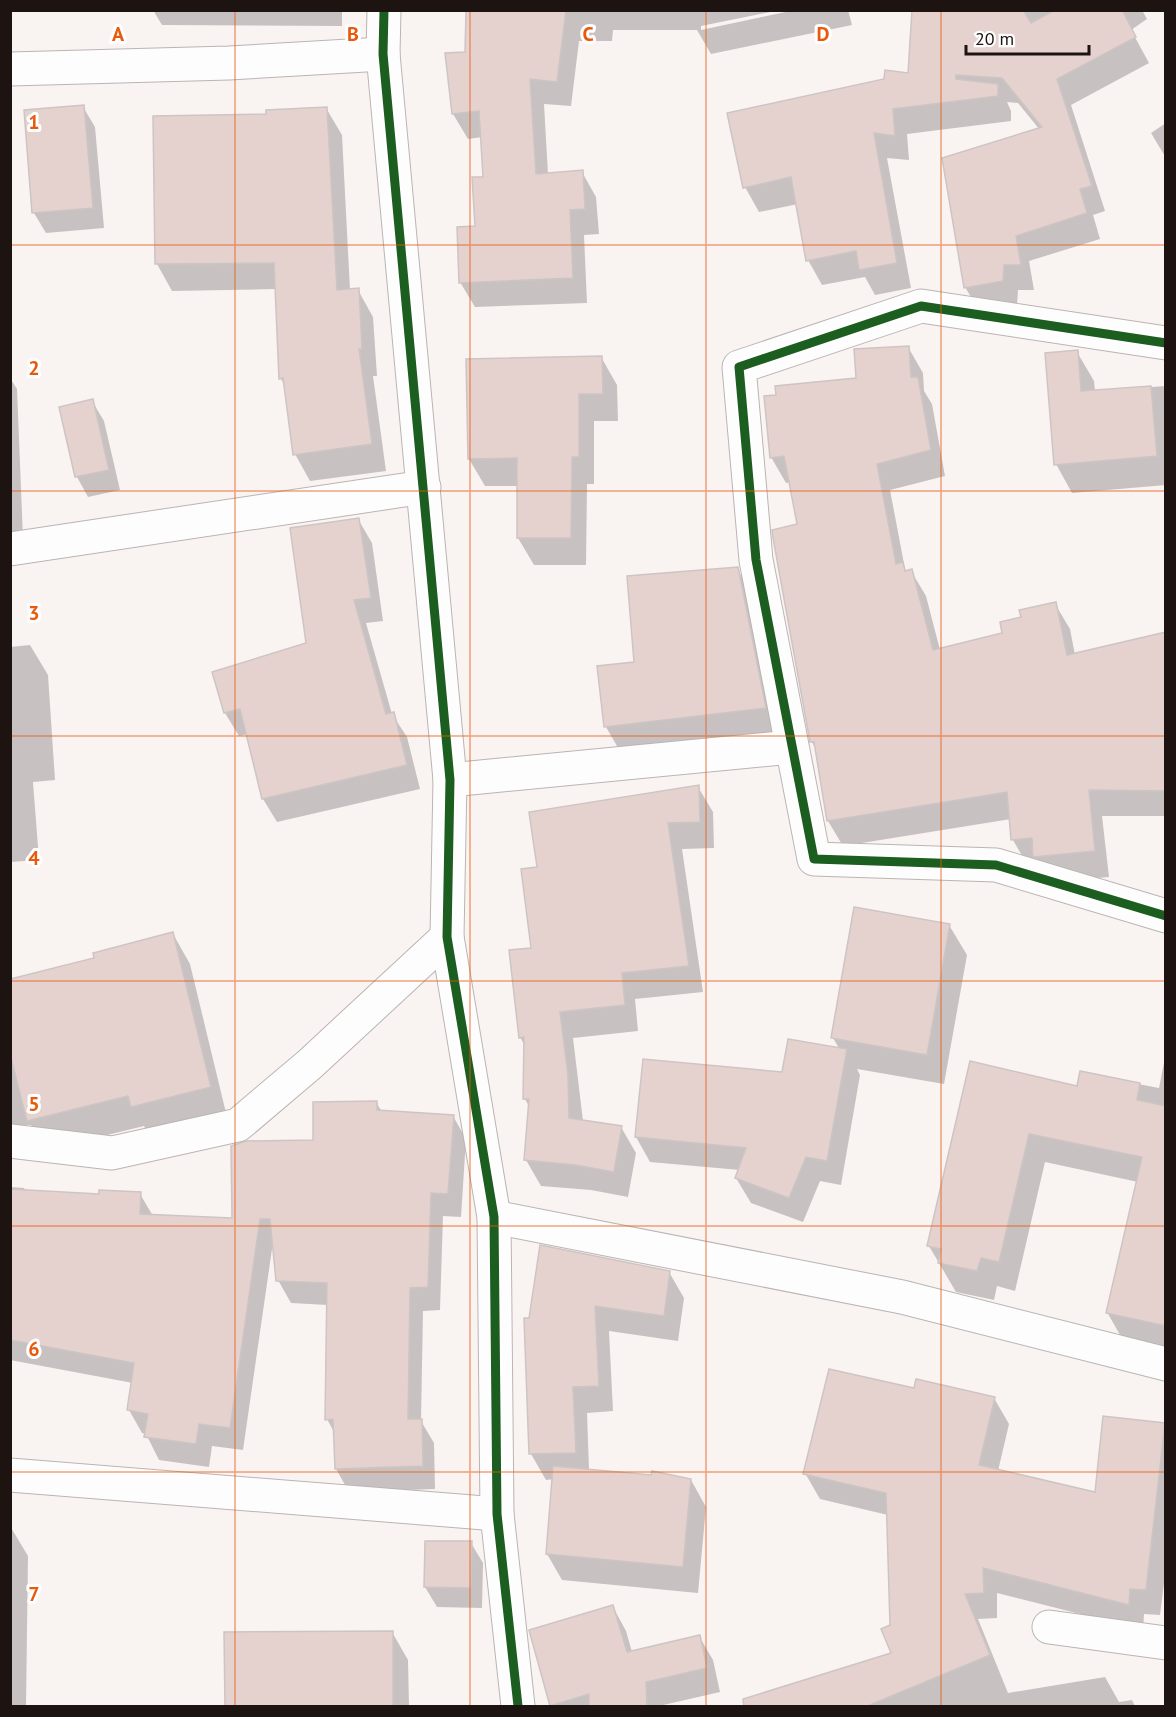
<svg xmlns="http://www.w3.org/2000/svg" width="1176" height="1717" font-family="'PT Sans',sans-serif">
<rect width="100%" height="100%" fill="#f9f3f2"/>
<g fill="#0003">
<polygon points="153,10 342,10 342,26 162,25"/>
<polygon points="467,10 780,10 701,26 701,30 795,10 848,10 852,25 711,54 697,30 613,30 612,41 579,41 571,106 544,104 548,174 582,172 596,197 599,234 584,235 587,303 475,307 460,282 476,228 484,178 482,137 468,139 453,114 467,53"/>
<polygon points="914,10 1142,10 1147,19 1131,30 1149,63 1071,105 1105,211 1093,215 1100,239 1029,261 1034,290 1018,290 1017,306 980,312 965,287 1040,130 1018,103 1007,102 1011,111 1011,121 907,134 909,160 887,158 911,288 875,295 865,277 822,285 808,260 798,204 759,212 745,187 909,75"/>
<polygon points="83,107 95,127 104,228 46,233 34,213"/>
<polygon points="326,108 342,135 350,290 358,290 373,317 377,376 373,376 386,471 310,481 295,454 286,387 281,379 276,289 172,291 157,264 155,117 268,115"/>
<polygon points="1166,123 1166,158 1151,133"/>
<polygon points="908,347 923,373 924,391 932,404 945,476 890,490 905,569 907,572 911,571 926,596 940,650 1004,634 1023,618 1055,604 1070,629 1075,655 1166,634 1166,816 1102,816 1109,877 1050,882 1028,866 1013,840 1011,819 843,846 828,821 816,750 812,742 778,566 781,565 799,525 791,482 786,483 771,457 857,379"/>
<polygon points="1077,352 1094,381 1095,391 1166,386 1166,485 1072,493 1056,464"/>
<polygon points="601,357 617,385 618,421 594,421 594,484 587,484 586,565 534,565 518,538 518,486 485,486 469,459"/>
<polygon points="10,378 17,389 23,538 10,538"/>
<polygon points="92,401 104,421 120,490 88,497 77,477 61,408"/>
<polygon points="358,519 372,543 383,621 366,623 392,714 407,737 420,789 277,822 263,799 248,734 239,736 225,713 214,673 308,644"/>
<polygon points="737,569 753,595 780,734 621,753 606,727 635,663"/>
<polygon points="30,645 48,675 55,780 33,782 39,860 10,862 10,647"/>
<polygon points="698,787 713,812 714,848 682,849 703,992 635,999 638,1031 573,1038 583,1121 621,1127 636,1153 628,1197 591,1190 541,1186 526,1160 530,1108 525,1099 525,1046 520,1037 533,950 539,868"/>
<polygon points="949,925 967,955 944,1084 857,1069 860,1075 841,1185 820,1181 803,1222 751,1203 736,1178 740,1170 650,1162 636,1137 840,1050 833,1038"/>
<polygon points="173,934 190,964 227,1117 149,1136 144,1126 46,1150 31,1125 10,1125 10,980 96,960"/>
<polygon points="1166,1052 1166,1351 1124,1342 1107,1312 1138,1182 1045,1162 1015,1291 997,1286 994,1300 956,1292 929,1246 971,1063 1078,1088 1081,1073 1159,1088"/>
<polygon points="376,1102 382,1112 453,1116 466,1139 461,1217 443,1216 440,1310 423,1311 421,1421 434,1443 435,1489 349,1492 336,1469 335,1434 327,1419 328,1305 291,1303 278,1280 273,1242 243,1450 212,1446 209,1467 159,1460 146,1434 142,1433 129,1410 133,1383 10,1360 10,1187 24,1188 26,1192 101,1195 140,1194 153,1216 234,1219 315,1141"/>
<polygon points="669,1272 684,1298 678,1341 609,1331 613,1411 587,1413 589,1470 691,1480 706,1507 698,1593 562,1580 547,1554 554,1479 546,1480 531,1454 525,1320"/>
<polygon points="915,1390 994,1398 1009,1424 998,1471 1096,1494 1165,1424 1166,1567 1160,1615 1144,1614 1143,1630 997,1593 997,1618 978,1619 1008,1693 1105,1677 1119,1702 1132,1700 1135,1706 755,1706 893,1654 888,1515 820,1499 805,1473"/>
<polygon points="10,1526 28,1556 26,1706 10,1706"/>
<polygon points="471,1543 483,1563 482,1608 437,1607 425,1587"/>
<polygon points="613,1607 626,1631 632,1652 699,1636 713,1660 720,1692 659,1706 553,1706"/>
<polygon points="392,1632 408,1660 409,1706 226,1706"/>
</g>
<g fill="#e5d2cf" stroke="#cdc5c4" stroke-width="1.5">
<polygon points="466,10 566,10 557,82 530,79 536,174 583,170 585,209 570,210 573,278 459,283 457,227 475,226 472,177 483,177 479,111 452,114 445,53 465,52"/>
<polygon points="912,10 1023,10 1031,23 1055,10 1122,10 1136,37 1057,79 1092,186 1080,189 1087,213 1016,236 1021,265 1004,265 1003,281 964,288 942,158 1042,127 1002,78 956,75 956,79 998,84 998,96 893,109 895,136 874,133 897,263 859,270 856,251 806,261 791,177 743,188 727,113 884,79 885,70 908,73"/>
<polygon points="84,105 93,208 32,213 24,110"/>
<polygon points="327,107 337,290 359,288 362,349 359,349 372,444 293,455 283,378 279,379 274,263 155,264 153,116 266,114 266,110"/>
<polygon points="909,346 911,377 918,377 931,450 877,464 896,564 903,562 905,571 912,569 933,650 1002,633 1000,622 1021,617 1019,610 1056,602 1067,655 1166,632 1166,791 1089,790 1095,851 1033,857 1032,838 1011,840 1007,792 827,821 814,742 810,742 773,538 772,530 797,524 784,456 770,458 764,396 776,395 775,386 856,378 854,349"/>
<polygon points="1078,350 1081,391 1151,386 1157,456 1054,465 1045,353"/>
<polygon points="602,356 603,394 579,394 579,457 572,457 571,538 517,538 517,458 468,459 466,359"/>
<polygon points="93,399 109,470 75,477 59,407"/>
<polygon points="359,518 371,598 354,600 386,714 394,712 407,765 262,799 240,709 224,713 212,672 306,643 290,528"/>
<polygon points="738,567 766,708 604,727 597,666 634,662 627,576"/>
<polygon points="699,785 700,822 668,823 689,966 622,973 625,1005 560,1012 568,1075 569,1118 622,1126 614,1172 575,1165 524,1160 529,1099 523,1099 524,1037 519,1038 509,950 531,948 521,869 537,867 529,812"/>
<polygon points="854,907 950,924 927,1055 831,1038"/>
<polygon points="173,932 211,1087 131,1107 128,1096 27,1121 10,1054 10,979 94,958 93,953"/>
<polygon points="788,1039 847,1049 827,1161 806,1157 789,1198 735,1178 746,1148 635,1137 643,1059 782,1072"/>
<polygon points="970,1061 1077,1086 1080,1071 1140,1083 1137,1100 1166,1106 1166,1326 1106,1313 1142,1157 1029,1134 999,1262 981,1258 977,1271 938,1263 941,1249 927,1246"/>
<polygon points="377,1101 377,1110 454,1115 448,1194 431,1193 428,1287 410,1288 408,1419 422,1419 423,1466 335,1469 333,1419 325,1420 327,1283 276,1281 270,1219 260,1219 230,1428 199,1424 196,1444 144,1437 148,1414 127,1410 134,1363 10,1340 10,1189 99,1194 99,1190 141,1192 140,1214 232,1218 231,1146 246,1141 313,1140 313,1102"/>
<polygon points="540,1245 670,1271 664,1316 595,1306 599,1386 573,1387 576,1453 529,1454 524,1318 529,1318"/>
<polygon points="829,1369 914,1388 916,1379 995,1397 979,1465 1095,1492 1103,1416 1165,1423 1146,1590 1130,1589 1129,1605 983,1568 984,1593 965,1594 990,1655 865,1707 744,1707 743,1699 891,1653 881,1629 890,1625 886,1493 803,1474"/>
<polygon points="553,1466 651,1475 652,1471 691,1479 683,1567 546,1554"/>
<polygon points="425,1541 472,1541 471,1588 424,1587"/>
<polygon points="613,1605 627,1652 700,1635 707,1668 646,1682 647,1707 589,1707 589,1694 550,1706 529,1630"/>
<polygon points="393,1631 393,1707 225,1707 224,1632"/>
</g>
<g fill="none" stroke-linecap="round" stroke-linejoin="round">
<defs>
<g id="minor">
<polyline points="384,10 383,54 450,780 447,937 494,1217 497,1514 518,1706"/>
<polyline points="10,69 229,63 383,54"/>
<polyline points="1166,343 921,306 739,367 756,560 814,859 996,865 1166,916"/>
<polyline points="10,549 424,487"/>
<polyline points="450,780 791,747"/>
<polyline points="10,1141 112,1153 238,1125 310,1064 447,937"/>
<polyline points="494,1217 902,1297 1166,1364"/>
<polyline points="10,1475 497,1514"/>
<polyline points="1049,1627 1166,1643"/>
</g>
</defs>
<use href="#minor" stroke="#bbb4b3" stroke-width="35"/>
<use href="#minor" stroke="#fefdfd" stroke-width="33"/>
<defs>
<g id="cycleway">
<polyline points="384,10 383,54 450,780 447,937 494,1217 497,1514 518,1706"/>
<polyline points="1166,343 921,306 739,367 756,560 814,859 996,865 1166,916"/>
</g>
</defs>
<use href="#cycleway" stroke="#fff" stroke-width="13"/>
<use href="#cycleway" stroke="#1b5e20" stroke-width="9"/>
</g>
<path fill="none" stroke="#e8590c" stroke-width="1.5" stroke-opacity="0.55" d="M235 10V1706M470 10V1706M706 10V1706M941 10V1706M10 245H1166M10 491H1166M10 736H1166M10 981H1166M10 1226H1166M10 1472H1166"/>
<g font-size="20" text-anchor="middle" font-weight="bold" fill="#e8590c" stroke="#fff" stroke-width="6" stroke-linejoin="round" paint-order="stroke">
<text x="118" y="41">A</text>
<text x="353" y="41">B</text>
<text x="588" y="41">C</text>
<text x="823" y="41">D</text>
<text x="34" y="129">1</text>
<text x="34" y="375">2</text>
<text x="34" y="620">3</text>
<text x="34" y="865">4</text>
<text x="34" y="1111">5</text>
<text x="34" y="1356">6</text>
<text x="34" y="1601">7</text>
</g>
<rect width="1176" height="1717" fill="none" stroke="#1d1412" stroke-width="24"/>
<path d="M966 45v9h123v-9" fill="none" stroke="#1d1412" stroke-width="3"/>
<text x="975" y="45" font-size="18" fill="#1d1412" stroke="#ffffff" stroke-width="4.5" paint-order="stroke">20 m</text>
</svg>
